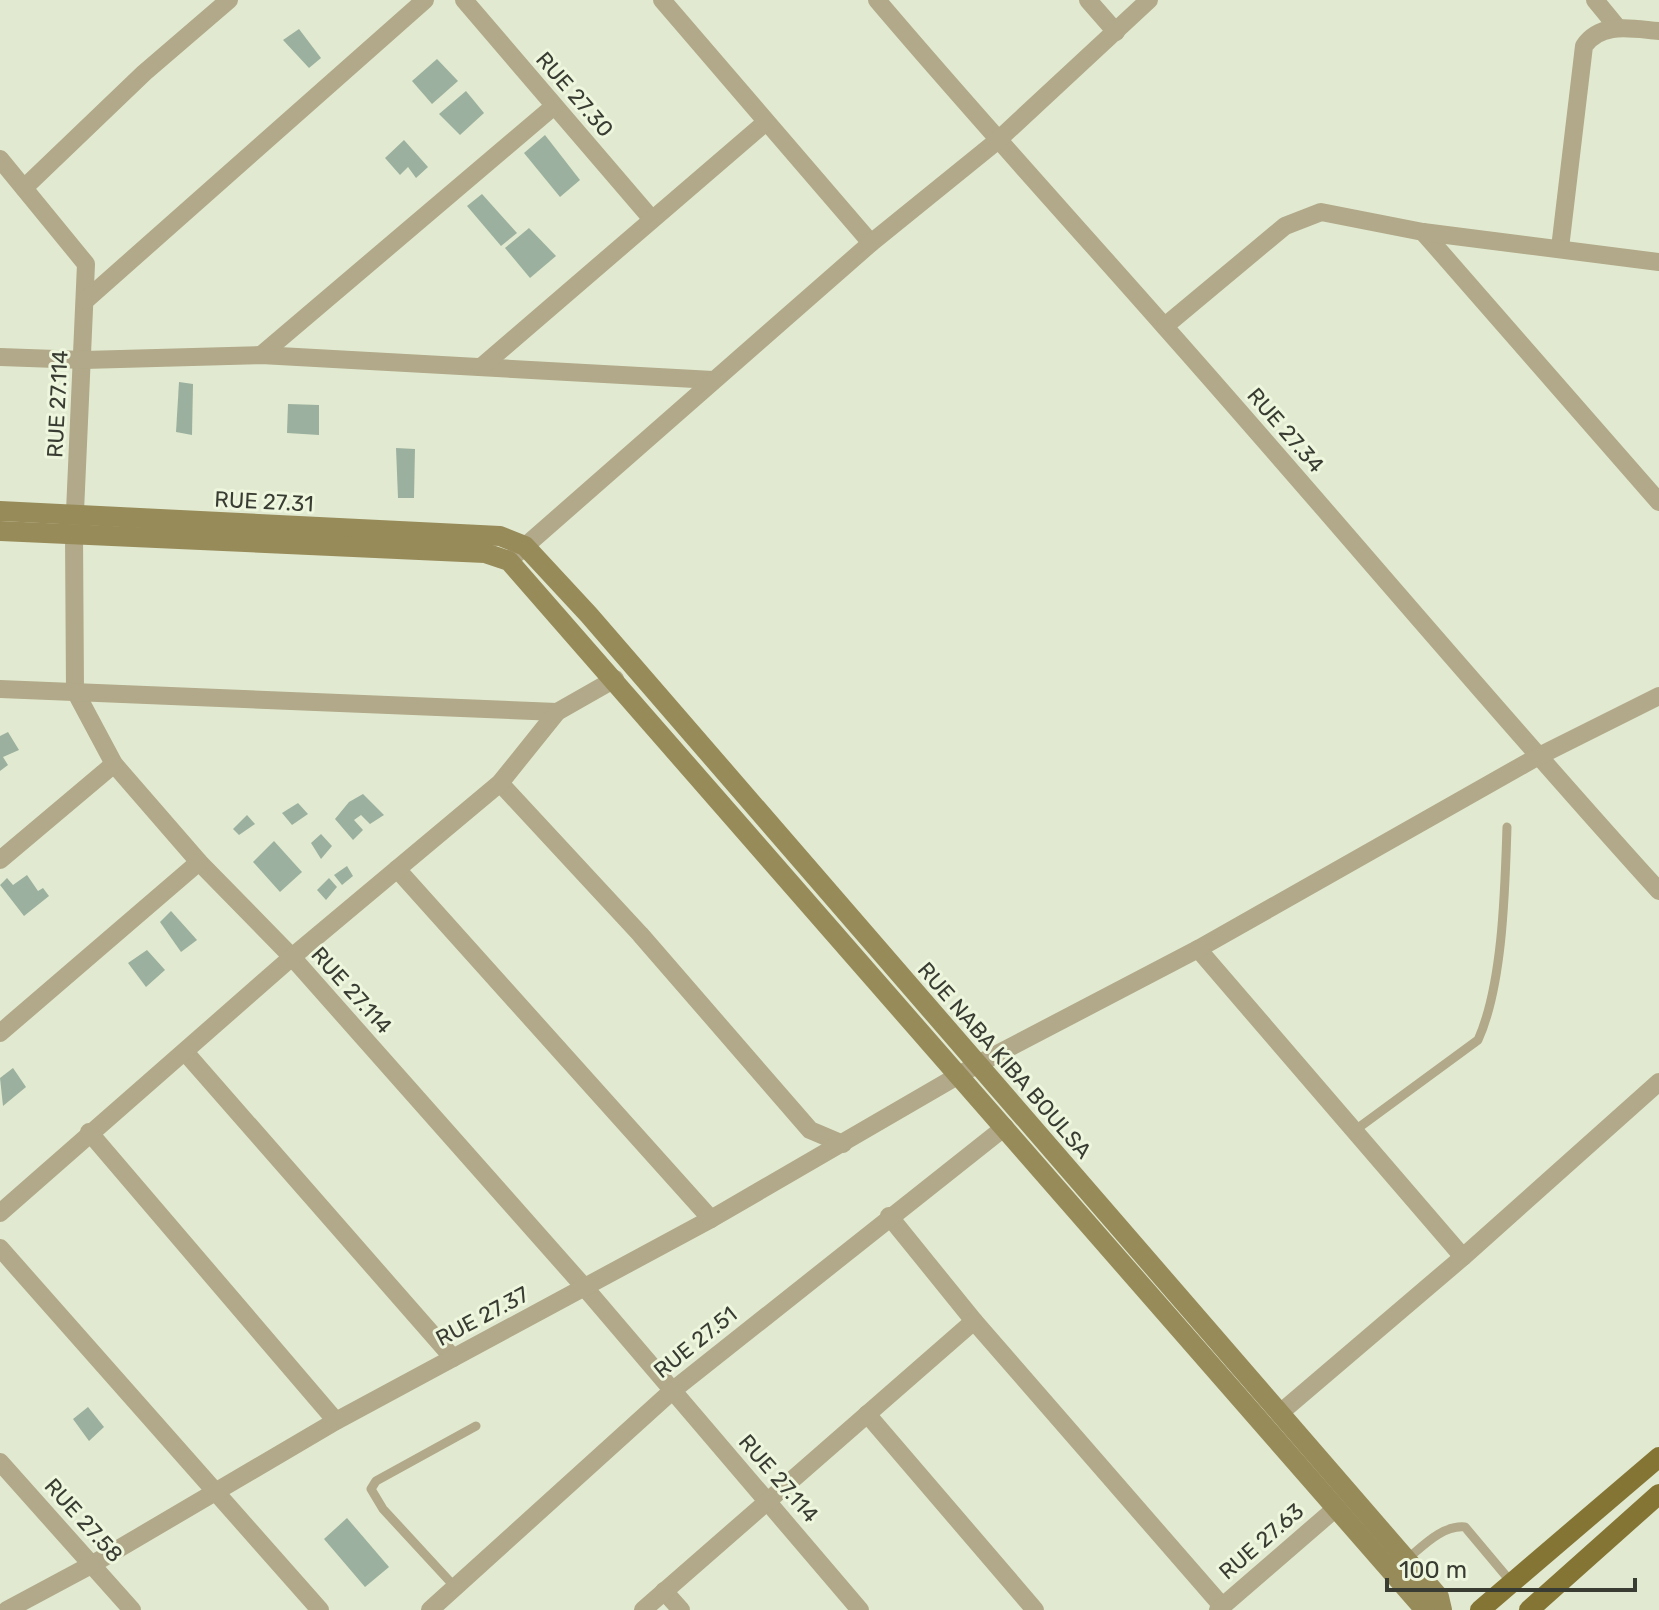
<svg xmlns="http://www.w3.org/2000/svg" width="1659" height="1610" font-family="Rubik,sans-serif">
<rect width="100%" height="100%" fill="#e1ead0"/>
<g fill="#9bb09e">
<polygon points="299,29 321,58 309,68 283,40"/>
<polygon points="437,59 458,81 432,104 412,81"/>
<polygon points="466,91 484,113 460,135 439,114"/>
<polygon points="545,135 580,180 560,197 524,153"/>
<polygon points="404,140 428,167 416,178 408,167 400,175 385,158"/>
<polygon points="482,194 517,233 501,246 467,206"/>
<polygon points="529,228 556,256 530,278 505,248"/>
<polygon points="179,382 193,384 192,435 176,432"/>
<polygon points="288,404 319,405 319,435 287,433"/>
<polygon points="396,448 415,449 414,498 398,498"/>
<polygon points="8,732 19,750 3,757 8,765 0,771 0,736"/>
<polygon points="363,794 384,815 370,824 361,815 354,820 363,830 353,840 335,819 349,802"/>
<polygon points="298,803 308,814 292,825 282,813"/>
<polygon points="247,815 255,824 239,835 233,829"/>
<polygon points="321,834 332,846 321,859 311,843"/>
<polygon points="274,841 302,872 280,892 253,862"/>
<polygon points="347,866 353,876 342,885 334,875"/>
<polygon points="27,875 38,891 43,888 49,896 24,916 0,885 7,878 13,885"/>
<polygon points="329,878 337,887 326,900 317,890"/>
<polygon points="171,911 197,940 181,952 160,922"/>
<polygon points="147,950 165,970 146,987 128,963"/>
<polygon points="13,1068 26,1087 3,1106 0,1078"/>
<polygon points="88,1407 104,1427 89,1441 73,1419"/>
<polygon points="347,1518 389,1567 365,1587 324,1539"/>
</g>
<g fill="none" stroke-linecap="round" stroke-linejoin="round">
<g stroke="#b1a989" stroke-width="9">
<path d="M1354 1131 1478 1040C1503 985 1505 888 1507 827"/>
<path d="M1406 1560C1423 1546 1442 1525 1465 1527L1512 1583"/>
<polyline points="455,1587 383,1509 371,1489 376,1481 476,1426"/>
</g>
<g stroke="#b1a989" stroke-width="18">
<polyline points="464,0 650,217"/>
<polyline points="662,0 871,243"/>
<path d="M877 0C971 111 1069 218 1165 327 1331 514 1491 706 1659 891"/>
<polyline points="1088,0 1116,32"/>
<polyline points="1595,0 1618,28"/>
<polyline points="0,159 86,264 74,534 75,691 114,764 199,862 292,957 586,1289 860,1610"/>
<polyline points="24,188 144,73 229,0"/>
<polyline points="1423,232 1659,502"/>
<path d="M1560 248 1584 46C1601 21 1633 29 1659 31"/>
<polyline points="86,300 425,0"/>
<polyline points="1165,326 1285,226 1321,212 1423,232 1659,262"/>
<polyline points="261,355 553,107"/>
<polyline points="0,357 84,360 261,355 713,380"/>
<polyline points="481,367 766,122"/>
<polyline points="514,556 871,243 997,141 1149,0"/>
<polyline points="0,689 557,712"/>
<polyline points="500,783 640,934 810,1130 843,1144"/>
<polyline points="0,860 114,764"/>
<polyline points="397,869 711,1219"/>
<polyline points="1198,949 1463,1257"/>
<polyline points="0,1033 199,862"/>
<polyline points="185,1052 453,1358"/>
<polyline points="89,1132 336,1421"/>
<polyline points="0,1213 292,957 500,783 557,712 615,679"/>
<polyline points="889,1216 974,1321 1222,1606"/>
<polyline points="0,1248 320,1610"/>
<polyline points="1280,1413 1463,1257 1659,1082"/>
<polyline points="867,1414 1035,1610"/>
<polyline points="0,1462 132,1610"/>
<polyline points="664,1591 681,1610"/>
<polyline points="7,1610 91,1565 336,1421 711,1219 978,1064 1198,949 1537,757 1659,696"/>
<polyline points="430,1610 672,1391 1005,1127"/>
<polyline points="643,1610 974,1321"/>
<polyline points="1218,1610 1336,1508"/>
</g>
<g stroke="#988b5a" stroke-width="20">
<polyline points="0,511 500,536 525,546 589,615 1439,1597 1442,1610"/>
<polyline points="0,531 485,553 509,561 1425,1610"/>
</g>
<g stroke="#857535" stroke-width="20">
<polyline points="1480,1610 1659,1457"/>
<polyline points="1529,1610 1659,1494"/>
</g>
</g>
<g text-anchor="middle" stroke-width="6" stroke-linejoin="round" paint-order="stroke">
<g font-size="22" fill="#393c32" stroke="#eef7dd">
<text transform="translate(575 94) rotate(49)" y="8">RUE 27.30</text>
<text transform="translate(57 404) rotate(-87)" y="8">RUE 27.114</text>
<text transform="translate(1286 430) rotate(49)" y="8">RUE 27.34</text>
<text transform="translate(264 501) rotate(3)" y="8">RUE 27.31</text>
<text transform="translate(352 990) rotate(48)" y="8">RUE 27.114</text>
<text transform="translate(1005 1060) rotate(49)" y="8">RUE NABA KIBA BOULSA</text>
<text transform="translate(482 1316) rotate(-28)" y="8">RUE 27.37</text>
<text transform="translate(695 1342) rotate(-39)" y="8">RUE 27.51</text>
<text transform="translate(779 1478) rotate(49)" y="8">RUE 27.114</text>
<text transform="translate(84 1520) rotate(48)" y="8">RUE 27.58</text>
<text transform="translate(1261 1541) rotate(-41)" y="8">RUE 27.63</text>
</g>
</g>
<path d="M1387 1578v12h248v-12" fill="none" stroke="#393c32" stroke-width="4"/>
<text x="1399" y="1578" font-size="24" fill="#393c32" stroke="#eef7dd" stroke-width="6" paint-order="stroke">100 m</text>
</svg>
